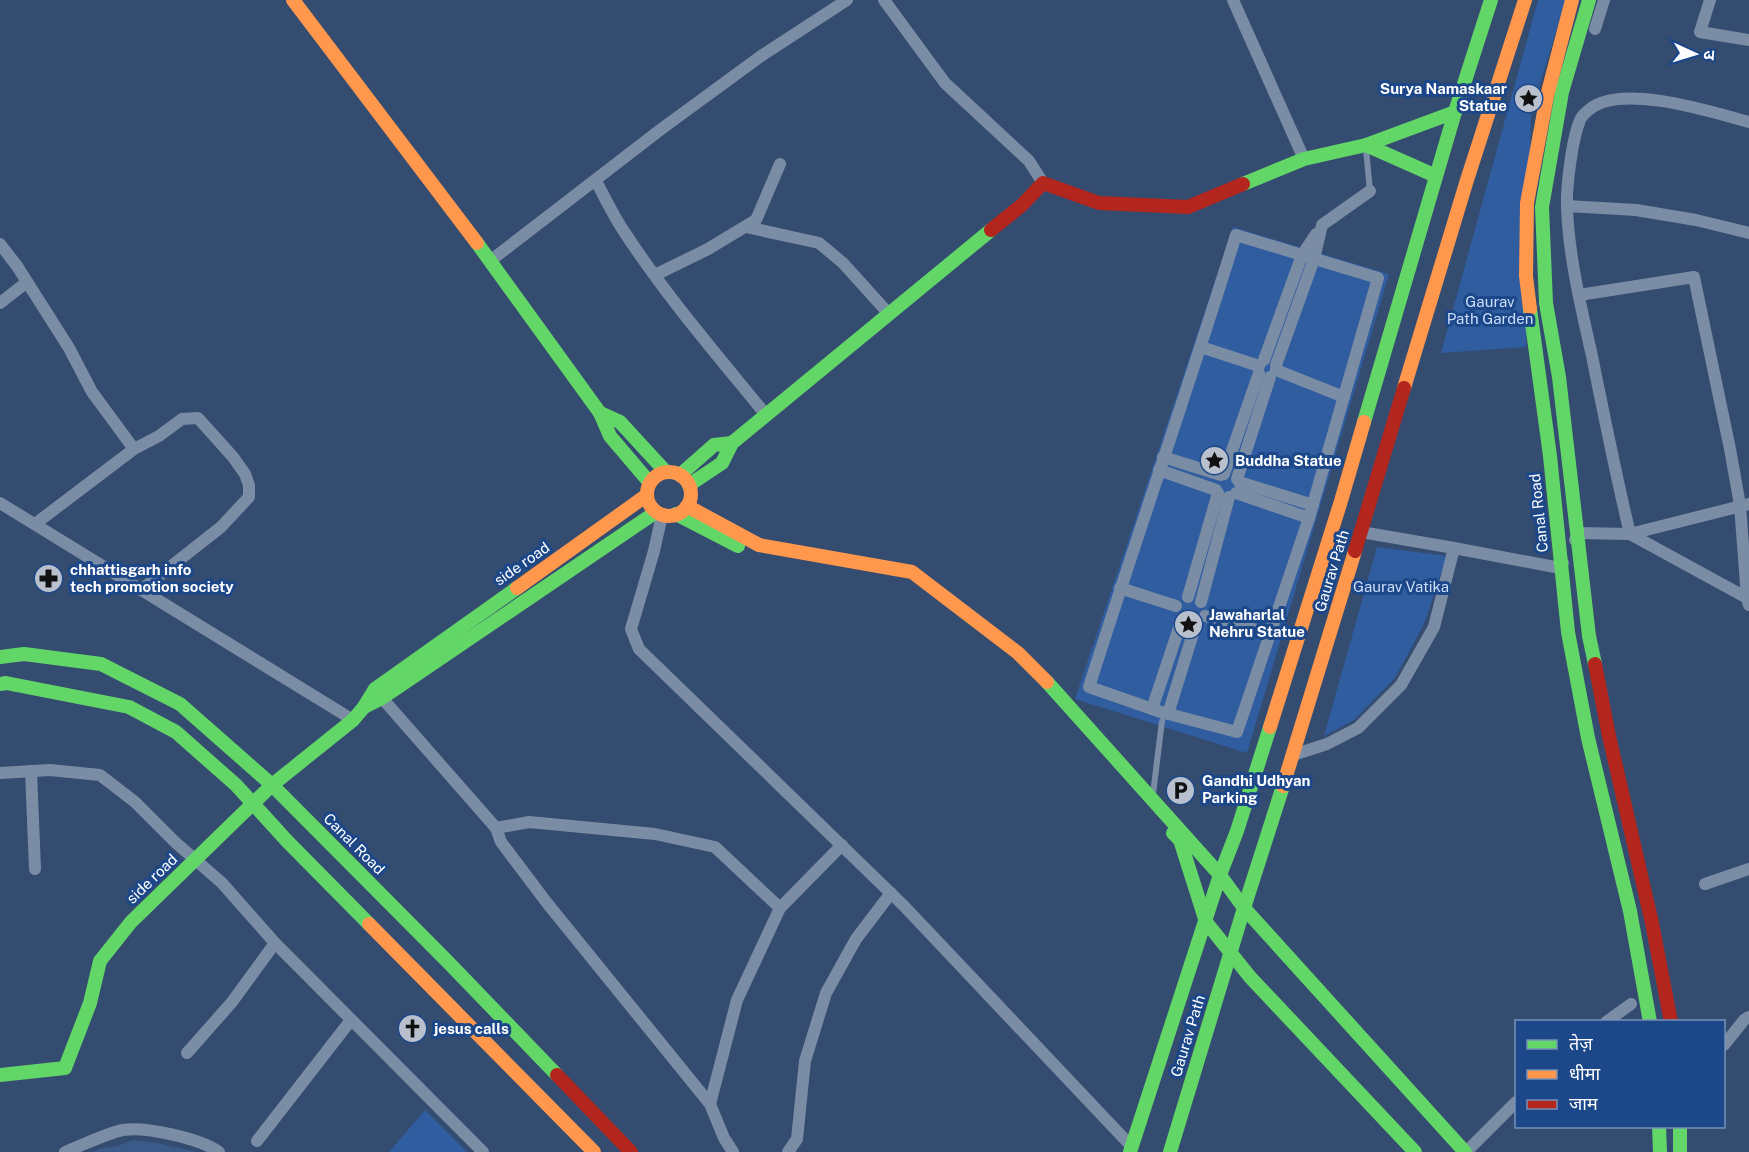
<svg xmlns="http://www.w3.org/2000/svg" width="1749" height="1152" font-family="'Public Sans','Noto Sans Devanagari',sans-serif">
<rect width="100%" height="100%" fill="#344c70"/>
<g fill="#305da0">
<polygon points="1538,0 1566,0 1531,112 1526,347 1441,353"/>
<polygon points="1233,227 1389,274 1247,753 1075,699"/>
<polygon points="1377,547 1447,556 1424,624 1395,678 1354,720 1324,736"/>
<polygon points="425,1110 467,1152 389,1152"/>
</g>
<polygon fill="#3a5a89" points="133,1140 156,1143 197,1152 93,1152 98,1149 118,1146"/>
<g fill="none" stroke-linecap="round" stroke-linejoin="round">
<g stroke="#7b8da5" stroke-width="6">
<polyline points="1366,149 1370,191"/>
<polyline points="1153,794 1162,721"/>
</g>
<g stroke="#7b8da5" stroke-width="12">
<polyline points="884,0 945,83 1029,161 1043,183"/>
<polyline points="1233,0 1304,159"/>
<polyline points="1710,0 1700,32 1749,40"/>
<polyline points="1595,29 1604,0"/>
<path d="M1749 122C1712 112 1622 83 1590 109 1586 112 1580 118 1579 123 1572 141 1566 188 1567 208 1569 258 1581 307 1592 356 1604 416 1616 475 1630 534L1749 504"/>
<path d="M596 181C605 198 614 217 625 233 667 297 718 356 766 415"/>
<polyline points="1567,206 1636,210 1696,220 1749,233"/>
<polyline points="746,227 819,243 843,263 889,314"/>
<path d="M1236 235 1378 278 1309 518 1237 732 1161 712 1089 687C1137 536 1189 386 1236 235Z"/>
<polyline points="0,244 17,266 69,348 92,392 134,449"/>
<polyline points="490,261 660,130 761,56 847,0"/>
<polyline points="655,275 708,249 756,220 780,164"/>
<polyline points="1579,295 1694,277 1730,449 1740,505 1747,598 1749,605"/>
<polyline points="0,303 27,282"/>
<polyline points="1201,347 1259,366"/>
<polyline points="1264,360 1302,255 1316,234"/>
<polyline points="1276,365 1314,259 1322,225 1370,191"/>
<polyline points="1276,370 1344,397"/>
<polyline points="1163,457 1221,475"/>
<polyline points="1159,470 1216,490"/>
<polyline points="1224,474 1259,373"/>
<polyline points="1237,479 1270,377"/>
<polyline points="1239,482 1313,505"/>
<polyline points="1236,493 1309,518"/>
<polyline points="0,503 353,720"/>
<polyline points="662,515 654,551 631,629 639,649 904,906 1132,1147"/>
<polyline points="35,524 134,449 159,436 182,419 198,418 233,457 245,474 249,485 249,497 221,527 141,590"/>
<polyline points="1361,532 1454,548 1560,568 1563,563"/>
<polyline points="1575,540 1578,533 1630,534 1749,599"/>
<polyline points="1120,588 1176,606"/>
<polyline points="1188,597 1218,493"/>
<polyline points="1201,602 1229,497"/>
<polyline points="1205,616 1271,634"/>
<polyline points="382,698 496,828 501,842 547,903 710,1104 724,1138 733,1152"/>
<polyline points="1152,709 1180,625"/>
<polyline points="1168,714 1195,627"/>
<polyline points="1293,755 1327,744 1358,728 1401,685 1434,627 1454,548"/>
<polyline points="31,771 35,869"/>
<polyline points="0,773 50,770 100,775 135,802 175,842 222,883 275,943 483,1152"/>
<polyline points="496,828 529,822 655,834 715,847 780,908"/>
<polyline points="1705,884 1749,869"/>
<polyline points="1606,1022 1631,1004"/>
<polyline points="1724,1045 1744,1020 1749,1017"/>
<polyline points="187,1053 232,1002 275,943"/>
<polyline points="710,1104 737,1000 780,908 842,845"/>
<polyline points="257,1141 351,1020"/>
<path d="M65 1152C81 1146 107 1133 123 1130 146 1126 201 1139 219 1152"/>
<polyline points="788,1152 797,1139 805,1061 826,993 856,939 891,893"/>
<polyline points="1466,1152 1516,1102"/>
</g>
<g stroke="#63d668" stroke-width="14">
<polyline points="1589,0 1562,92 1542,207 1546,303 1559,377 1589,636 1595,664"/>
<polyline points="1366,145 1436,176"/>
<polyline points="1243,184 1304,159 1366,145 1455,112"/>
<polyline points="477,243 600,413 610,436 650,483"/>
<polyline points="1530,309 1550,456 1568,632 1588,738 1630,911 1650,1022"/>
<polyline points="600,413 620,422 666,472"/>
<polyline points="1364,422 1455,112 1491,0"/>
<polyline points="680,475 714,445 732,443"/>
<polyline points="689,485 722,463 732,443 991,230"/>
<polyline points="676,514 738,546"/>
<polyline points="0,657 24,654 101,664 180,704 272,785 447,961 557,1075"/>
<polyline points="1047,682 1220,875 1244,908 1465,1152"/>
<polyline points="0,684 6,683 129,707 176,732 236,785 287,841 369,924"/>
<polyline points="364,707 382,698 656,512"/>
<polyline points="1173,833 1180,840 1206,922 1250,977 1415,1152"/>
<polyline points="0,1075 65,1068 90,1003 100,961 131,922 272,785 353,720 364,707 375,689 517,588"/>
<polyline points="1659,1126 1660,1152"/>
<polyline points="1680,1126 1680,1152"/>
<polyline points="1130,1152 1220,875 1237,831 1270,727"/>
<polyline points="1170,1152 1244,908 1283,786"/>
</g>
<g stroke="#ff974d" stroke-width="14">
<polyline points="293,0 477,243"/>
<polyline points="1530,309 1526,276 1527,203 1547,96 1572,0"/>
<polyline points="1404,388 1467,180 1525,0"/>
<circle cx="669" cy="494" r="22"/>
<polyline points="687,506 759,545 912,572 1018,653 1047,682"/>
<polyline points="517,588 647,495"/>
<polyline points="1270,727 1341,501 1364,422"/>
<polyline points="1283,786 1355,551"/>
<polyline points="369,924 594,1152"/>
</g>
<g stroke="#b3261e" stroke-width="14">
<polyline points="991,230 1022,205 1043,183 1099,203 1188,207 1243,184"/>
<polyline points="1355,551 1404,388"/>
<polyline points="1595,664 1609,736 1652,923 1671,1022"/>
<polyline points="557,1075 631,1152"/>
</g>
</g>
<defs>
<symbol id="sight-disc" viewBox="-11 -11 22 22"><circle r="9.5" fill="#b8c0cd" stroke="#1c4789"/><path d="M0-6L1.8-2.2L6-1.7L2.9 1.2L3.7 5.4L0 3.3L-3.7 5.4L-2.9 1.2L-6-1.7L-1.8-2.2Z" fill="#111"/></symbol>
<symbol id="pharmacy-disc" viewBox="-11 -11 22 22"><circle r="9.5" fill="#b8c0cd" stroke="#1c4789"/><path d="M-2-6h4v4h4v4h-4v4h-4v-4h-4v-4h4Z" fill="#111"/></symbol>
<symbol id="parking-disc" viewBox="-11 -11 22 22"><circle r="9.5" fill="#b8c0cd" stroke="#1c4789"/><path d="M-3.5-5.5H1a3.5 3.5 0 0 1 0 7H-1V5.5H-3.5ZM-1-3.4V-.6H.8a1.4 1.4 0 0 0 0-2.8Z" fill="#111"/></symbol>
<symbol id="church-disc" viewBox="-11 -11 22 22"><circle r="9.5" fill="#b8c0cd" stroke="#1c4789"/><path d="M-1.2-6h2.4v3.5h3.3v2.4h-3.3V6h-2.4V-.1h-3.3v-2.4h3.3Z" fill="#111"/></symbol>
</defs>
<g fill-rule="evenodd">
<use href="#sight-disc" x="1512" y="82" width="33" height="33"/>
<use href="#sight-disc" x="1198" y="444" width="33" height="33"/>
<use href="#pharmacy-disc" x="32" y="562" width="33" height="33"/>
<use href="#sight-disc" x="1172" y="608" width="33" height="33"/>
<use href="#parking-disc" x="1164" y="774" width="33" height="33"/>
<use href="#church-disc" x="396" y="1012" width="33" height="33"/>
</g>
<g text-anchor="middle" stroke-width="6" stroke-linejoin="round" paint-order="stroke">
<g font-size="15" font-weight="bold" fill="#fff" stroke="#1c4789" text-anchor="start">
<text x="1507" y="94" text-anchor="end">Surya Namaskaar<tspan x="1507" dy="17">Statue</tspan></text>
<text x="1235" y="466">Buddha Statue</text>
<text x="70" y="575">chhattisgarh info<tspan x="70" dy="17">tech promotion society</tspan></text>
<text x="1209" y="620">Jawaharlal<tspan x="1209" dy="17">Nehru Statue</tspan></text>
<text x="1202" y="786">Gandhi Udhyan<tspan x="1202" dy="17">Parking</tspan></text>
<text x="434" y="1034">jesus calls</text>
</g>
<g font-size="15" fill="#cbdef9" stroke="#1c4789">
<text x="1490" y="307">Gaurav<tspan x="1490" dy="17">Path Garden</tspan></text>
<text x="1401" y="592">Gaurav Vatika</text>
</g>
<g font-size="15" fill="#fff" stroke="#1c4789">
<text transform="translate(1539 513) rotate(-96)" y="5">Canal Road</text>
<text transform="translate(522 564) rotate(-35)" y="5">side road</text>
<text transform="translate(1332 571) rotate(-73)" y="5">Gaurav Path</text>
<text transform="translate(354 844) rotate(45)" y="5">Canal Road</text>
<text transform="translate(152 879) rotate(-44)" y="5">side road</text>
<text transform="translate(1188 1036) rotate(-73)" y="5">Gaurav Path</text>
</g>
</g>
<rect x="1515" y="1020" width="210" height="108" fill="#1c4789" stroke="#7791b8" stroke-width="1.5"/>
<rect x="1527" y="1040" width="30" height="9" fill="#63d668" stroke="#7791b8" stroke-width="1.5"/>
<text x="1569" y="1050" font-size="18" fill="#ffffff">तेज़</text>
<rect x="1527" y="1070" width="30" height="9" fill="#ff974d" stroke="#7791b8" stroke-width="1.5"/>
<text x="1569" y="1080" font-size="18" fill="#ffffff">धीमा</text>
<rect x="1527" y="1100" width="30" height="9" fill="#b3261e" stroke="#7791b8" stroke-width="1.5"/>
<text x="1569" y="1110" font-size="18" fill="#ffffff">जाम</text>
<g transform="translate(1695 54) rotate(94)" stroke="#1c4789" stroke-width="4.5" paint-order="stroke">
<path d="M0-4.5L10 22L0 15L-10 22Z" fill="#ffffff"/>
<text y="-9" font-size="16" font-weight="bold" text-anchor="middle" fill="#ffffff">उ</text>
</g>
</svg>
